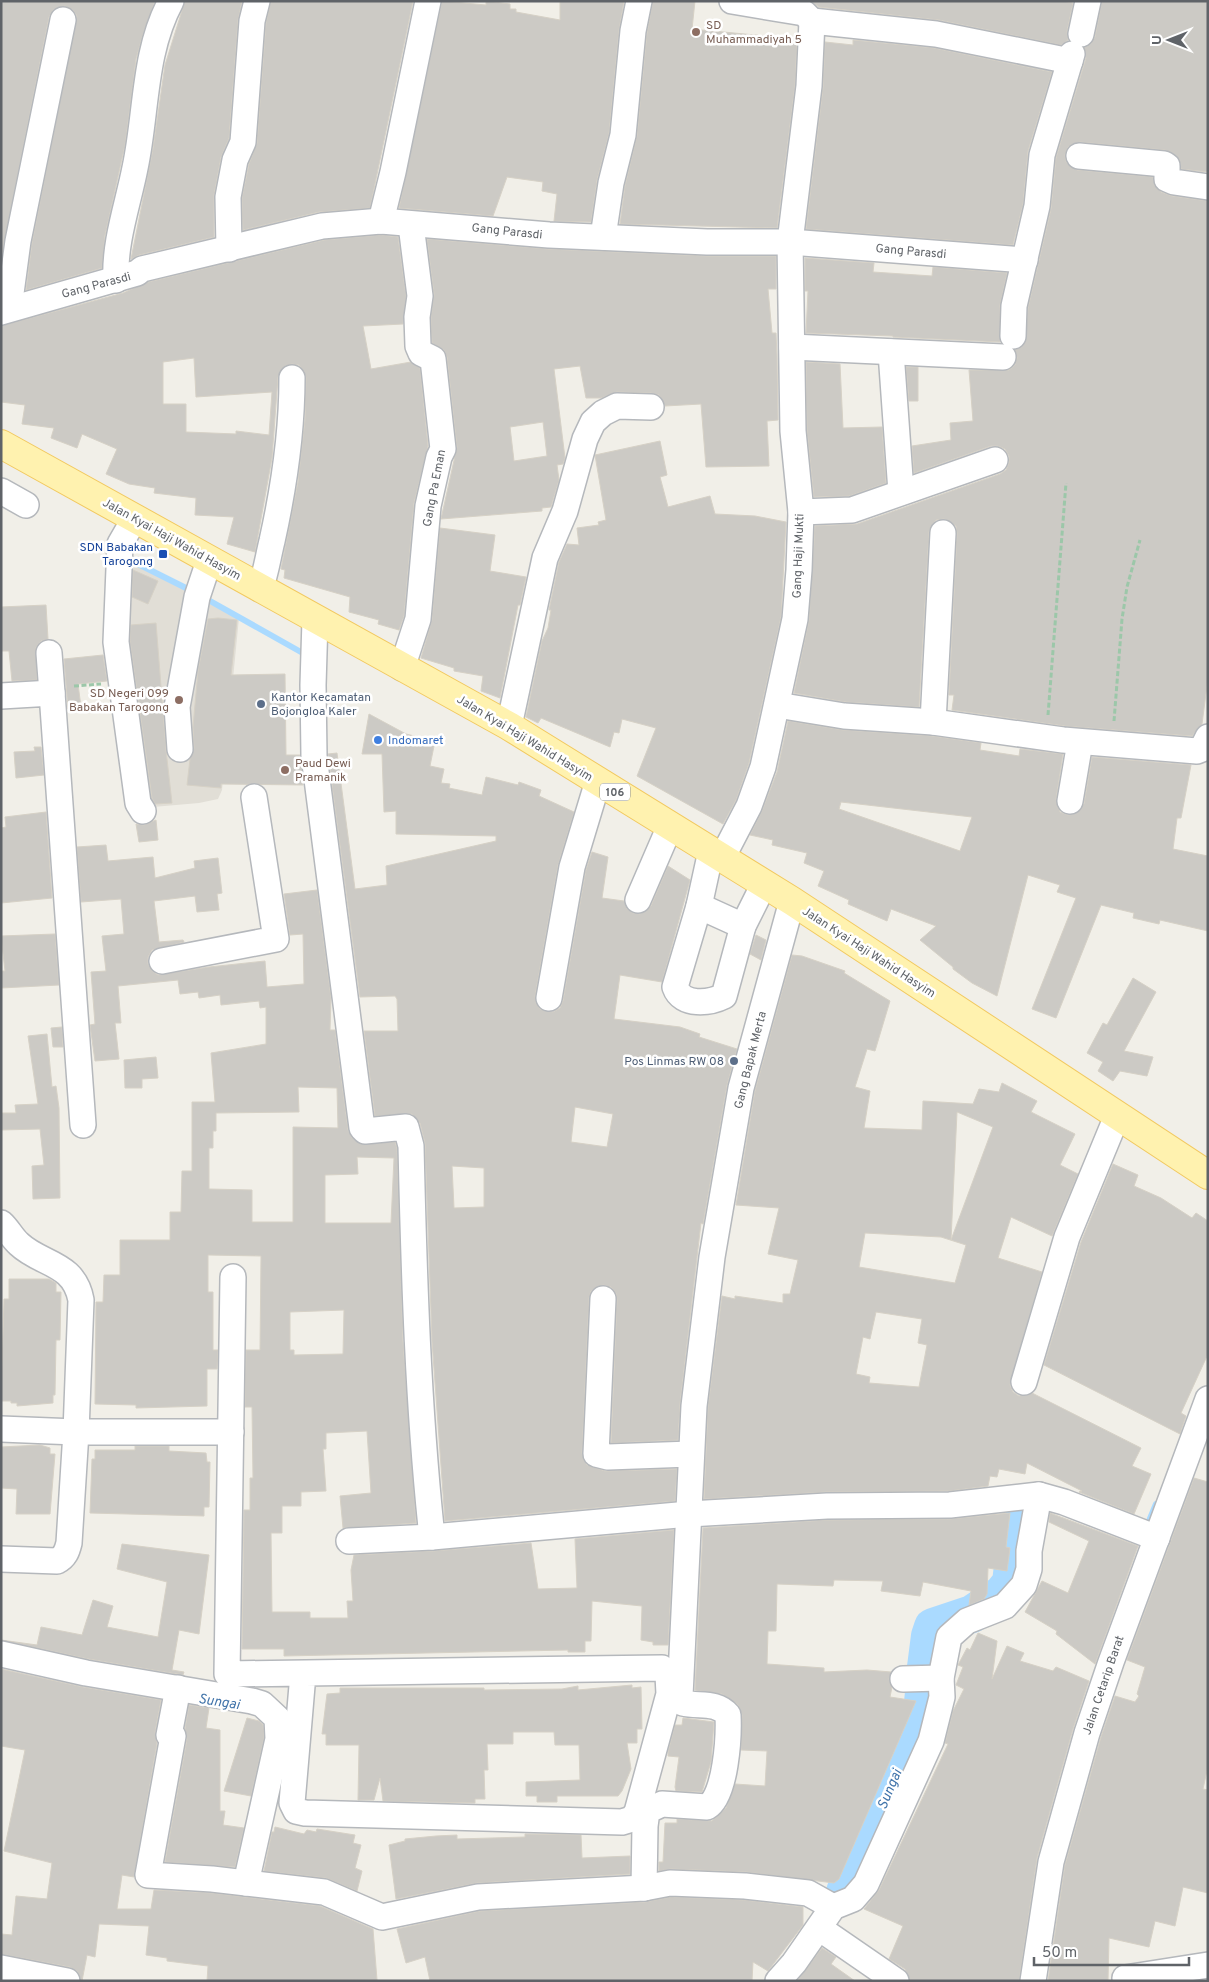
<svg xmlns="http://www.w3.org/2000/svg" width="1209" height="1982" font-family="Overpass,sans-serif">
<rect width="100%" height="100%" fill="#f1efe8"/>
<polygon fill="#e1ded6" points="129,559 239,618 222,790 218,799 199,803 153,807 135,770 124,562"/>
<g fill="none" stroke-linecap="round" stroke-linejoin="round">
<g stroke="#aadaff" stroke-width="6">
<polyline points="126,558 194,592"/>
<polyline points="203,597 308,656"/>
<polyline points="1147,1526 1156,1504"/>
</g>
<g stroke="#aadaff" stroke-width="38">
<polyline points="925,1675 930,1636 933,1627 972,1614 1002,1594 1011,1583 1014,1557 1026,1508"/>
<polyline points="845,1892 922,1712 925,1683"/>
</g>
</g>
<g fill="#cccac5" stroke="#d6d1c6" fill-rule="evenodd">
<polygon points="1,1 155,1 142,37 136,59 125,145 105,235 102,268 26,290 32,243 77,16 73,10 65,6 53,10 49,17 1,258"/>
<polygon points="185,1 242,1 238,20 229,138 221,157 214,195 214,237 139,255 131,259 153,149 165,65"/>
<polygon points="271,1 413,1 370,208 319,212 243,230 242,198 249,164 257,143 266,23"/>
<polygon points="442,1 486,5 486,1 510,4 510,9 516,9 516,12 560,20 560,1 624,1 619,30 609,133 597,180 591,222 554,221 557,194 542,191 543,182 507,177 493,216 399,208"/>
<polygon points="653,1 695,1 692,29 797,39 795,85 777,228 620,224 625,186 637,136 647,33"/>
<polygon points="811,1 1062,1 1073,3 1067,31 1068,40 1061,45 939,20 819,7"/>
<polygon points="1102,1 1208,1 1208,172 1181,169 1179,159 1165,150 1080,142 1068,147 1065,155 1066,162 1077,170 1153,177 1155,186 1161,192 1172,196 1208,201 1208,678 1202,724 1192,736 1065,726 952,710 954,695 949,695 957,534 956,526 944,519 936,520 931,526 929,532 919,707 846,702 794,693 809,620 815,526 857,524 1000,474 1006,470 1009,463 1009,456 1005,449 998,446 991,446 914,473 912,446 951,440 950,423 973,421 969,370 1009,370 1015,365 1017,358 1015,350 1025,343 1028,308 1051,209 1056,158 1086,58 1084,48 1091,44 1095,37"/>
<polygon points="853,40 934,48 1052,72 1028,151 1023,204 1013,245 806,229 823,88 825,42 853,45"/>
<path d="M381 235 398 237 406 296 403 324 363 326 371 369 411 362 420 368 428 446 414 503 404 616 399 630 378 624 379 620 349 612 350 597 284 578 285 570 281 569 298 482 305 420 306 378 304 371 299 365 292 364 285 366 278 377 272 458 255 552 227 544 234 517 195 515 196 498 154 493 155 488 129 484 106 474 117 449 82 434 77 448 51 438 54 428 22 424 25 405 1 402V326L123 293 148 282 324 240ZM194 358 196 397 272 392 269 435 236 431V434L186 432V404H163V362Z"/>
<path d="M427 239 548 249 706 256H776V289H768L772 333H776L777 356 778 420 767 421 769 466 706 467 701 404 665 406 659 395 651 393 617 392 601 398H586L580 366 554 369 565 458 563 464 557 465 559 480 551 507 542 508V511L441 519 457 447 447 357 444 350 432 343 431 318 434 294ZM543 422 547 456 514 461 510 427Z"/>
<polygon points="805,258 874,263 873,272 932,276 933,267 1007,273 1000,305 1000,342 893,337 893,336 806,333 808,291 805,291"/>
<polygon points="806,362 840,364 843,428 882,427 886,483 849,496 814,497 807,430"/>
<polygon points="906,367 918,367 918,401 909,401"/>
<polygon points="660,441 667,475 660,477 668,507 710,496 715,514 755,516 786,522 781,617 749,763 736,800 723,824 637,776 656,728 622,719 619,733 614,732 610,747 541,718 538,723 526,717 542,641 548,628 551,610 549,610 559,562 567,544 579,545 577,528 599,525 598,522 606,520 595,455"/>
<polygon points="440,528 495,535 490,571 526,577 520,605 518,605 500,698 481,691 483,676 454,671 454,668 421,658 432,620"/>
<polygon points="133,570 158,581 148,604 132,597"/>
<polygon points="46,605 48,639 41,641 36,647 37,680 12,681 9,651 1,651 1,607"/>
<polygon points="218,618 237,620 231,675 285,674 286,755 300,755 303,785 221,784 221,788 187,785 190,759 194,748 193,727 198,671 208,619"/>
<polygon points="156,623 166,750 172,803 155,804 152,798 130,641 131,625"/>
<polygon points="103,655 107,681 78,684 81,707 68,709 64,659"/>
<path d="M369 714 406 734 435 741 430 766 444 769 441 783 450 784 449 788 482 795 486 777 518 785 519 782 541 790 539 796 574 812 558 865 535 996 536 1003 540 1009 553 1012 560 1008 563 1001 586 870 592 852 608 857 602 898 624 901 627 909 633 913 640 914 651 906 668 866 690 880 662 982 620 975 614 1019 680 1027 700 1034 699 1037 737 1049 727 1085 703 1224 701 1223 680 1404 678 1440 611 1443 617 1300 616 1293 611 1287 603 1285 591 1291 589 1298 582 1453 587 1465 605 1471 677 1469 675 1501 445 1521 432 1341 425 1143 420 1123 412 1114 375 1116 364 1031H398L397 999 395 996 360 997 328 754 337 753 355 889 387 885 386 866 496 841V836L396 834V811L384 812 382 754H362ZM575 1107 613 1114 607 1147 571 1142ZM452 1166 484 1168V1207L454 1208Z"/>
<path d="M788 721 843 730 932 736 981 743 980 750 1019 756 1020 749 1063 754 1056 799 1060 812 1068 815 1075 814 1084 804 1092 757 1191 765 1181 818H1177L1173 849 1208 856V931L1160 920 1159 924 1133 918 1134 913 1101 905 1056 1018 1032 1009 1076 898 1057 892 1060 885 1028 875 997 996 972 983 953 969V967L920 940 936 926 891 909 887 921 848 904 849 900 818 886 824 871 804 863 807 853 772 845 773 840 750 835 762 811 777 772ZM841 802 972 817 960 851 839 809Z"/>
<polygon points="34,747 41,747 44,775 16,778 14,752 35,751"/>
<polygon points="46,812 52,898 1,903 1,828 6,827 5,817"/>
<polygon points="156,820 158,840 139,842 136,824 144,825"/>
<path d="M106 845 108 861 153 857 155 878 195 868 194 861 218 858 222 893 217 894 219 910 197 912 195 896 154 901 159 942 183 940 184 942 152 950 148 957V964L152 971 158 975 209 967 265 961 267 987 304 984 303 934 290 935 284 894 317 890 331 998 330 1030H335L348 1130 352 1138 360 1144 395 1142 397 1148 403 1342 416 1523 343 1528 340 1496 371 1493 367 1431 326 1433V1449H323L326 1491 301 1492V1506H282V1533H271L272 1612H310V1618H348L347 1601H353L351 1570 354 1555 433 1551 531 1543 538 1589 577 1588 575 1539 674 1530 668 1645H653V1642L641 1640 642 1606 592 1601 591 1641H585V1652H568V1650L284 1656V1649H242L244 1510H250V1478H253L252 1407H245L246 1350H260L261 1256 208 1255V1292H213V1350H218L217 1369H207V1406L136 1408V1405L95 1404 96 1302H103L104 1275H120V1240H170V1212H181L182 1171H192V1102H215L211 1053 266 1044V1007L260 1008 259 1001 221 1005 220 995 199 998 198 992 180 994 178 980 118 986 121 1023H115L119 1059 95 1061 90 1025 95 1024 91 972 106 971 102 936 124 934 121 899 81 902 77 847ZM298 1087 337 1088 338 1128 293 1127V1222H252V1190L209 1189V1148H213V1131H216V1113L299 1112ZM357 1157 394 1158 391 1223H325V1175L358 1174ZM344 1310 343 1354 294 1355V1350H290V1312Z"/>
<polygon points="55,934 59,985 1,988 1,971 5,971 1,936"/>
<polygon points="756,935 766,940 761,960 750,954"/>
<path d="M792 955 802 956 845 971 844 973 890 1001 875 1051 867 1049 855 1087 870 1091 864 1128 922 1130 923 1101 973 1104 979 1089 999 1092 1002 1083 1037 1101 1031 1112 1075 1134 1060 1165 1078 1174 1052 1236 1011 1217 998 1258 1042 1272 1010 1385 1013 1392 1019 1396 1032 1393 1141 1448 1132 1466 1151 1474 1134 1514 1079 1492 1082 1491 1027 1463 1025 1474 999 1469 997 1477 990 1476 988 1486 949 1491 827 1492 704 1499 708 1407 722 1296 735 1299V1296L783 1303V1294H790L798 1260 768 1254 779 1208 736 1205 755 1091ZM957 1112 993 1127 951 1240ZM865 1233 941 1237 966 1245 955 1283 859 1267ZM876 1312 922 1319 918 1343 927 1345 919 1387 869 1383 870 1377 856 1374 863 1337 870 1339Z"/>
<polygon points="1133,978 1156,992 1124,1051 1153,1057 1147,1076 1120,1071 1113,1081 1098,1071 1103,1062 1087,1053 1103,1023 1107,1025"/>
<polygon points="62,1027 63,1047 53,1047 51,1028"/>
<polygon points="47,1034 52,1087 56,1086 59,1108 60,1198 33,1199 32,1166 44,1165 40,1129 1,1130 1,1113 16,1113 15,1105 38,1104 28,1036"/>
<polygon points="156,1057 158,1078 142,1079 142,1088 125,1088 124,1060"/>
<polygon points="1113,1164 1138,1175 1134,1186 1161,1198 1192,1218 1196,1213 1208,1221 1208,1354 1181,1413 1186,1416 1180,1434 1044,1365 1081,1242"/>
<polygon points="9,1279 49,1279 56,1283 56,1292 61,1292 60,1340 56,1340 55,1395 53,1395 53,1403 17,1406 17,1403 11,1403 11,1401 1,1401 4,1299 9,1299"/>
<polygon points="40,1445 50,1448 50,1454 55,1454 50,1514 16,1514 17,1489 1,1488 1,1447"/>
<polygon points="135,1446 169,1446 169,1451 206,1453 207,1462 210,1462 209,1507 204,1507 204,1516 90,1513 92,1459 95,1459 95,1450 135,1450"/>
<polygon points="1194,1478 1208,1482 1208,1766 1203,1789 1208,1790 1208,1893 1183,1887 1175,1926 1155,1921 1149,1947 1109,1938 1108,1981 1048,1981 1065,1865 1101,1737 1115,1696 1135,1702 1139,1696 1137,1694 1145,1667 1127,1660"/>
<polygon points="1010,1513 1006,1547 1010,1548 1007,1571 988,1568 987,1594 984,1599 969,1605 971,1591 923,1582 920,1596 881,1591 883,1581 834,1580 833,1586 777,1584 776,1631 768,1631 767,1664 824,1668 824,1672 867,1670 891,1672 889,1679 892,1687 890,1697 916,1701 839,1879 834,1883 746,1872 671,1869 659,1871 659,1862 663,1862 665,1823 677,1823 677,1819 712,1821 726,1808 735,1784 765,1786 767,1751 741,1750 742,1715 738,1705 722,1694 695,1690 703,1528 827,1520 950,1519"/>
<polygon points="1050,1513 1138,1546 1095,1664 1056,1634 1057,1631 1025,1612 1042,1581 1068,1593 1089,1541 1049,1522"/>
<polygon points="122,1544 209,1555 199,1634 179,1630 172,1670 184,1672 183,1675 89,1659 1,1640 37,1645 41,1627 82,1635 93,1600 113,1606 107,1627 158,1637 167,1582 117,1569"/>
<polygon points="978,1633 997,1641 992,1679 1007,1646 1024,1653 1020,1661 1053,1671 1056,1667 1089,1681 1073,1729 1037,1858 1019,1981 910,1981 905,1969 889,1959 903,1926 864,1909 879,1890 948,1744 945,1743 953,1711 964,1689 956,1685 963,1667 958,1665 967,1648 970,1650"/>
<polygon points="1,1669 83,1687 161,1700 155,1732 157,1743 134,1877 122,1875 117,1909 151,1909 154,1890 211,1893 320,1906 373,1929 377,1980 207,1981 208,1966 167,1961 167,1958 146,1955 149,1926 99,1924 95,1957 87,1955 82,1981 77,1971 70,1967 1,1954 1,1934 12,1935 16,1896 47,1899 52,1863 4,1851 25,1750 1,1746"/>
<polygon points="632,1685 632,1688 641,1687 642,1729 637,1729 637,1743 627,1743 631,1769 622,1791 618,1796 557,1796 557,1802 537,1802 537,1796 526,1796 526,1782 580,1780 579,1745 555,1745 554,1732 513,1732 513,1744 487,1744 488,1770 484,1770 485,1799 475,1799 475,1803 383,1801 380,1778 374,1800 358,1800 359,1745 326,1745 326,1734 322,1734 327,1694 340,1693 340,1688 484,1688 484,1690 562,1689 578,1686 578,1690"/>
<polygon points="189,1705 209,1708 206,1728 220,1730 220,1811 225,1811 223,1825 244,1828 235,1867 165,1862 187,1739 185,1729"/>
<polygon points="247,1718 259,1721 263,1725 264,1738 251,1796 224,1791"/>
<polygon points="683,1718 714,1722 711,1762 702,1792 676,1791 675,1787 679,1757 668,1756 668,1752 675,1725 682,1725"/>
<polygon points="275,1827 304,1834 307,1830 316,1832 317,1829 355,1835 353,1843 361,1845 355,1868 362,1871 357,1891 326,1878 264,1871 272,1832 274,1832"/>
<polygon points="525,1834 581,1835 582,1858 630,1856 630,1874 477,1883 396,1899 389,1845 405,1841 405,1839 436,1836 457,1835 457,1839 525,1837"/>
<polygon points="671,1897 744,1900 803,1907 803,1925 768,1971 753,1962 752,1981 430,1981 425,1957 406,1963 397,1929 480,1911 645,1902"/>
<polygon points="822,1948 836,1957 831,1964 855,1981 797,1981"/>
</g>
<g fill="none" stroke-linecap="round" stroke-linejoin="round">
<defs>
<g id="minor">
<polyline points="812,21 936,34 1070,61"/>
<polyline points="1081,34 1088,1"/>
<polyline points="1079,156 1164,164 1167,166 1167,179 1174,182 1208,187"/>
<polyline points="381,221 393,172 428,1"/>
<polyline points="603,237 611,183 623,135 633,31 639,1"/>
<polyline points="229,249 228,197 235,160 243,142 252,21 257,1"/>
<path d="M116 280C114 242 128 204 135 168 147 112 143 53 171 1"/>
<polyline points="9,308 18,241 63,20"/>
<polyline points="1,312 137,273 142,269 322,226 381,221 549,235 707,242 790,242 1025,260"/>
<polyline points="1013,336 1014,306 1037,206 1042,155 1072,54"/>
<polyline points="792,347 1003,357"/>
<polyline points="891,352 901,492"/>
<polyline points="1,491 26,505"/>
<polyline points="801,512 852,510 995,460"/>
<polyline points="135,518 120,544 116,642 138,803 143,811"/>
<path d="M260 589C266 573 268 557 272 541 284 487 292 433 292 378"/>
<path d="M315 620 313 685 314 756 362 1128 365 1131 406 1127 411 1146C414 1277 418 1406 432 1537"/>
<polyline points="49,653 52,693"/>
<polyline points="402,668 418,619 428,506 439,457 443,449 433,359 421,353 418,346 417,317 420,296 411,225"/>
<polyline points="1,696 52,693 83,1125"/>
<polyline points="777,705 844,716 933,722 1063,740 1197,751 1202,749 1208,737"/>
<polyline points="933,722 943,533"/>
<polyline points="509,726 545,558 565,511 585,439 593,422 603,413 617,406 651,407"/>
<polyline points="180,749 177,707 197,597 209,561"/>
<polyline points="1070,801 1080,742"/>
<path d="M711 851 699 906 675 987C682 1007 710 1003 724 996L743 926 764 884"/>
<polyline points="722,858 749,806 763,767 795,619 799,570 801,512 793,431 790,242 809,86 812,21 804,13 732,1"/>
<polyline points="638,900 670,826"/>
<polyline points="699,906 743,926"/>
<polyline points="162,961 276,939 254,797"/>
<polyline points="549,998 572,867 598,781"/>
<path d="M1 1223C8 1229 12 1238 19 1244 41 1265 74 1262 81 1300L76 1432 69 1543C67 1551 65 1557 57 1561L1 1559"/>
<polyline points="233,1277 227,1674 662,1668 668,1675 669,1694 637,1812 632,1819 622,1822 305,1813 296,1811 292,1803 303,1674"/>
<polyline points="603,1299 596,1454 608,1457 691,1454"/>
<polyline points="1024,1382 1067,1237 1117,1116"/>
<polyline points="1,1429 76,1432 231,1432"/>
<polyline points="349,1541 432,1537 689,1514 827,1506 950,1505 1039,1495 1064,1502 1157,1538"/>
<polyline points="1,1654 86,1673 252,1701 262,1704 277,1718 278,1739 246,1883"/>
<polyline points="903,1679 941,1678"/>
<polyline points="178,1688 169,1735 173,1736 148,1875 212,1879 324,1892 382,1917 478,1897 644,1888 670,1883 745,1886 808,1893 833,1907"/>
<path d="M644 1888 645 1826 647 1811 662 1804 707 1807C726 1796 729 1736 728 1715 716 1701 699 1707 683 1703L680 1696 694 1406 712 1257 741 1088 792 901"/>
<polyline points="819,1928 896,1981"/>
<polyline points="1,1968 67,1981"/>
<polyline points="1125,1978 1208,1965"/>
<polyline points="778,1981 794,1963 833,1907 853,1899 866,1884 931,1741 942,1697 941,1678 949,1637 967,1621 1005,1606 1024,1585 1029,1569 1029,1551 1039,1495"/>
<polyline points="1033,1981 1051,1862 1087,1733 1111,1662 1208,1399"/>
</g>
<polyline id="major" points="1,444 509,726 792,901 1208,1175"/>
</defs>
<use href="#minor" stroke="#b5b8bc" stroke-width="28"/>
<use href="#major" stroke="#f2c960" stroke-width="30"/>
<g stroke="#9cc7a9" stroke-width="3" stroke-dasharray="5 2.5" stroke-linecap="butt">
<polyline points="74,686 101,684"/>
<polyline points="1048,715 1066,483"/>
<polyline points="1114,721 1122,619 1127,587 1140,540"/>
</g>
<use href="#minor" stroke="#fff" stroke-width="25"/>
<use href="#major" stroke="#fff2af" stroke-width="28"/>
</g>
<g fill="#8d6e63" stroke="#fff" stroke-width="2">
<circle cx="696" cy="32" r="5"/>
<circle cx="179" cy="700" r="5"/>
<circle cx="285" cy="770" r="5"/>
</g>
<rect fill="#1a4fb4" stroke="#fff" stroke-width="2" x="158" y="549" width="10" height="10" rx="2.5"/>
<g fill="#5c6f8a" stroke="#fff" stroke-width="2">
<circle cx="261" cy="704" r="5"/>
<circle cx="734" cy="1061" r="5"/>
</g>
<circle fill="#3f7fe0" stroke="#fff" stroke-width="2" cx="378" cy="740" r="5"/>
<g text-anchor="middle" stroke-width="5" stroke-linejoin="round" paint-order="stroke">
<rect fill="#fff" stroke="#8f9295" stroke-width="1" x="600" y="783.5" width="30" height="17" rx="4"/>
<g font-size="11" font-weight="bold" fill="#5f6368">
<text x="615" y="796">106</text>
</g>
<g font-size="12" fill="#785e54" stroke="#fff" text-anchor="start">
<text x="706" y="29">SD<tspan x="706" dy="14">Muhammadiyah 5</tspan></text>
<text x="169" y="697" text-anchor="end">SD Negeri 099<tspan x="169" dy="14">Babakan Tarogong</tspan></text>
<text x="295" y="767">Paud Dewi<tspan x="295" dy="14">Pramanik</tspan></text>
</g>
<g font-size="12" fill="#5f6368" stroke="#fff">
<text transform="translate(507 231) rotate(6)" y="4">Gang Parasdi</text>
<text transform="translate(911 251) rotate(5)" y="4">Gang Parasdi</text>
<text transform="translate(96 285) rotate(-15)" y="4">Gang Parasdi</text>
<text transform="translate(434 488) rotate(-79)" y="4">Gang Pa Eman</text>
<text transform="translate(172 539) rotate(29)" y="4">Jalan Kyai Haji Wahid Hasyim</text>
<text transform="translate(798 556) rotate(-88)" y="4">Gang Haji Mukti</text>
<text transform="translate(525 738) rotate(31)" y="4">Jalan Kyai Haji Wahid Hasyim</text>
<text transform="translate(869 952) rotate(33)" y="4">Jalan Kyai Haji Wahid Hasyim</text>
<text transform="translate(750 1060) rotate(-76)" y="4">Gang Bapak Merta</text>
<text transform="translate(1103 1685) rotate(-71)" y="4">Jalan Cetarip Barat</text>
</g>
<g font-size="12" fill="#164399" stroke="#fff" text-anchor="end">
<text x="153" y="551">SDN Babakan<tspan x="153" dy="14">Tarogong</tspan></text>
</g>
<g font-size="12" fill="#4e5e75" stroke="#fff" text-anchor="start">
<text x="271" y="701">Kantor Kecamatan<tspan x="271" dy="14">Bojongloa Kaler</tspan></text>
<text x="724" y="1065" text-anchor="end">Pos Linmas RW 08</text>
</g>
<g font-size="12" fill="#366cbe" stroke="#fff" text-anchor="start">
<text x="388" y="744">Indomaret</text>
</g>
<g font-size="14" font-style="italic" fill="#4174aa" stroke="#fff">
<text transform="translate(219 1701) rotate(9)" y="5">Sungai</text>
<text transform="translate(889 1789) rotate(-67)" y="5">Sungai</text>
</g>
</g>
<rect width="1209" height="1982" fill="none" stroke="#5f6368" stroke-width="5"/>
<g transform="translate(1169 40) rotate(270)" stroke="#ffffff" stroke-width="4" paint-order="stroke">
<path d="M0-4L9 19L0 12L-9 19Z" fill="#5f6368"/>
<text y="-8" font-size="14" font-weight="bold" text-anchor="middle" fill="#5f6368">U</text>
</g>
<path d="M1034 1957v8h155v-8" fill="none" stroke="#5f6368" stroke-width="2.5"/>
<text x="1042" y="1957" font-size="15" fill="#5f6368" stroke="#ffffff" stroke-width="4" paint-order="stroke">50 m</text>
</svg>
